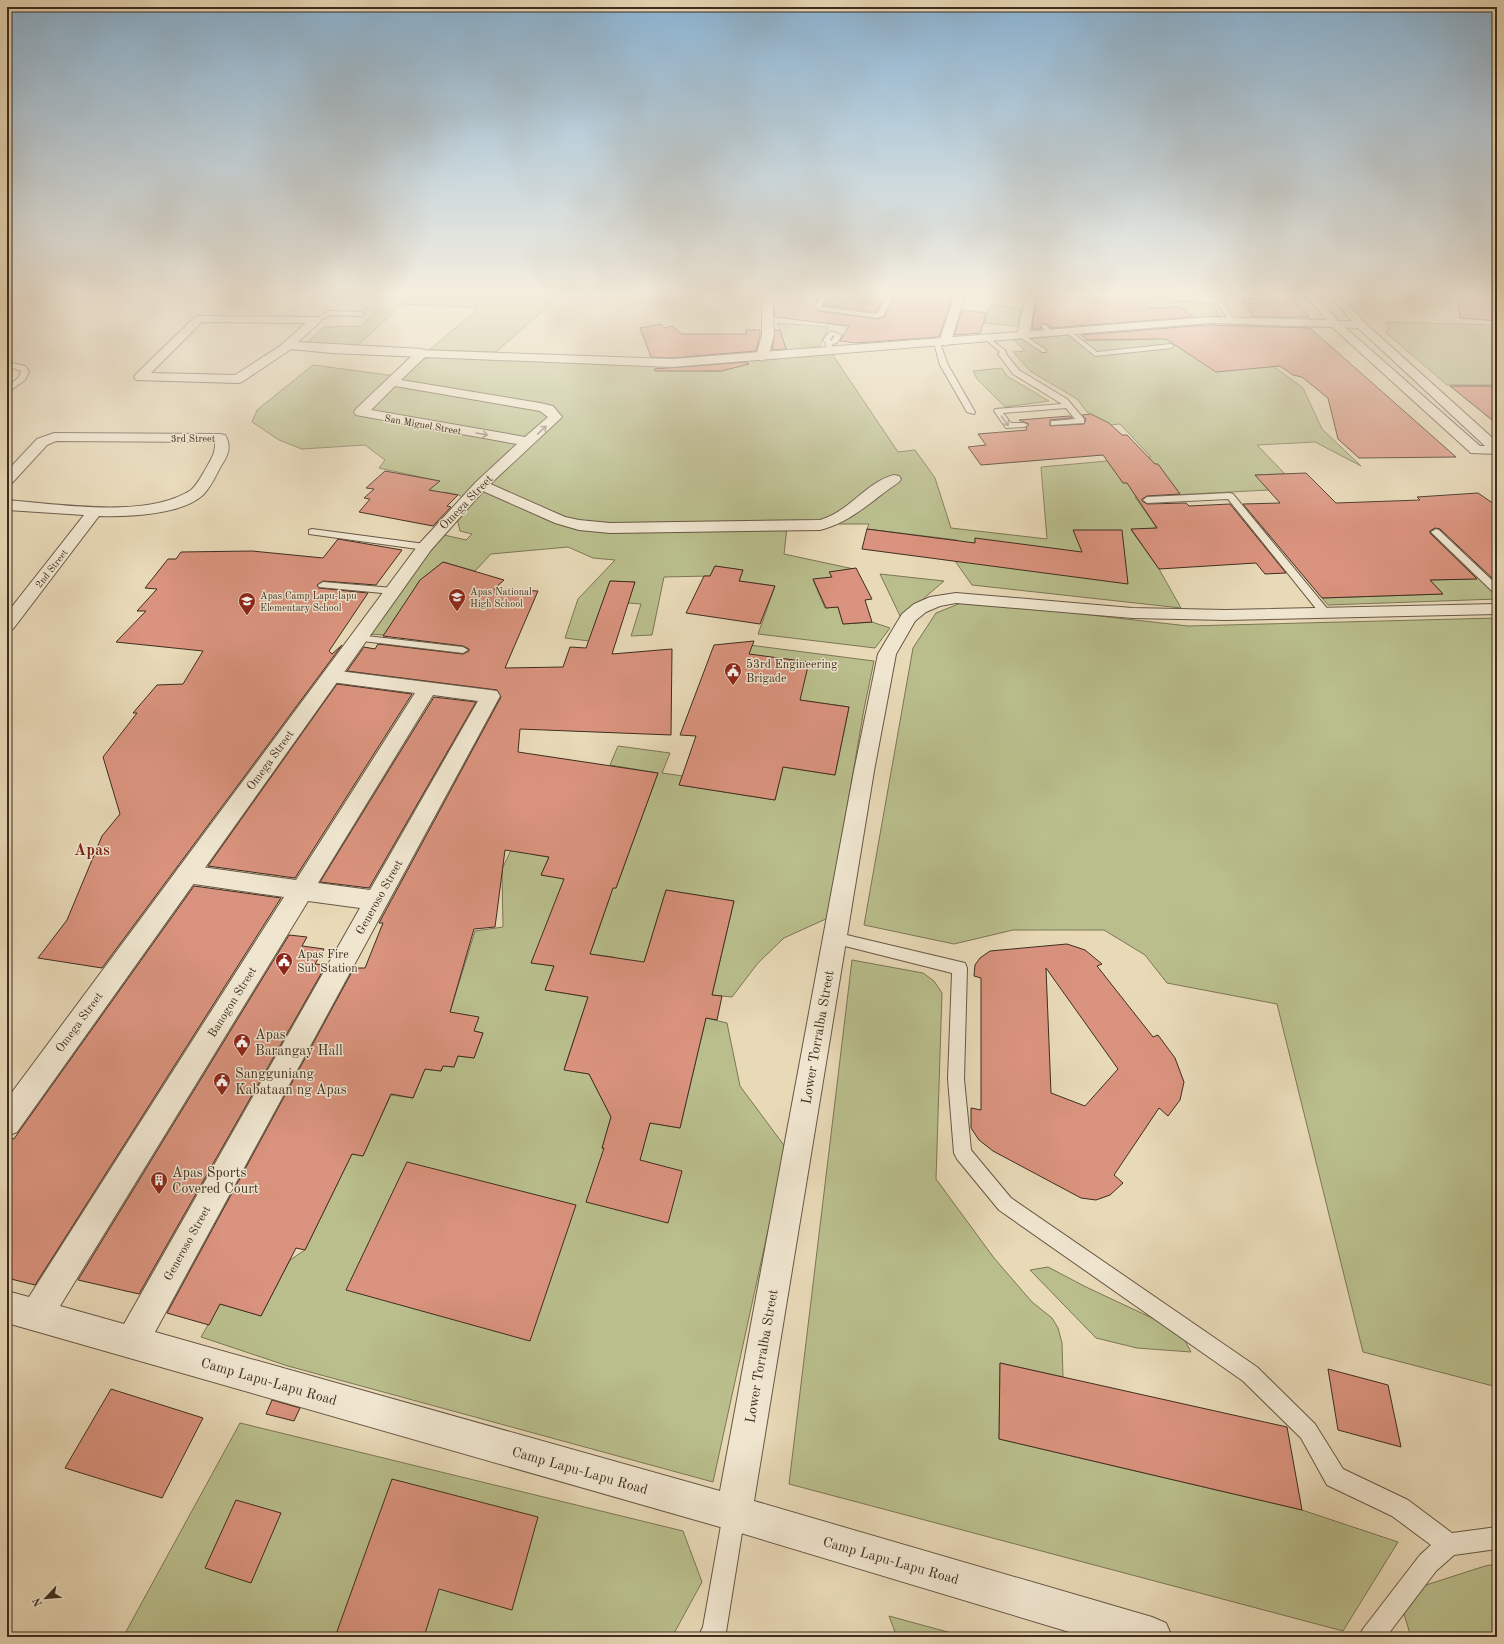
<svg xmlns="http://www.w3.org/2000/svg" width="1504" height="1644" font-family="'Old Standard TT',serif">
<rect width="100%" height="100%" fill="#e8d9b7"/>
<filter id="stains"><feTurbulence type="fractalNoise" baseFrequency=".005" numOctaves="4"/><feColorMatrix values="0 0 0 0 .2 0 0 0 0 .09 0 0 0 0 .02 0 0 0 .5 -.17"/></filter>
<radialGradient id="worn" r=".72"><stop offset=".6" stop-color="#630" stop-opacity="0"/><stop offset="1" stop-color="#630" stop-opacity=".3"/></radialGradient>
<g fill="#b9be8c" stroke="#7c7656">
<polygon points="87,294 562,294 496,352 429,350 479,308 403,304 357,346 305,344 324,327 362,326 386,297 177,296"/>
<polygon points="1140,294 1158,294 1173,300 1210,301 1220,316 1195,319 1180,307 1136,309 1092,307 1090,298"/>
<polygon points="990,305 1022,309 1017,326 983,323"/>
<polygon points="1387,322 1497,325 1497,385 1447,385 1386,333 1389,326"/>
<polygon points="777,323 829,327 818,348 787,351"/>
<polygon points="1069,335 1077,342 1087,340 1131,340 1163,337 1273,366 1303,388 1322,429 1361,466 1315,442 1257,445 1285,474 1255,475 1269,490 1135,497 1157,528 1131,530 1159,569 1181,608 972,585 955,561 957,540 867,529 869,524 835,524 787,527 784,554 854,569 830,572 832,577 813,580 825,608 838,607 843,624 872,622 890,628 875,648 758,634 775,586 739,581 743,570 715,566 710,576 664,577 652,635 631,636 641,604 628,603 635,582 610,581 589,641 565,638 578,599 615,560 593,558 568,547 491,554 475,571 443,562 420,581 384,635 369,634 422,559 444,535 466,540 472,534 460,531 457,518 471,503 459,495 444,492 439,498 422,495 439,481 379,468 385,460 365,445 302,449 279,440 252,422 257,410 313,365 403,377 422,360 437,355 696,365 702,371 721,371 748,364 743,360 832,354 898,452 915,450 935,478 951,528 1047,539 1041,467 1151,457 1120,424 1111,425 1087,412 1077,399 1030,371 1013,352 1025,351 1014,340"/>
<polygon points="1002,368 1007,376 1049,401 1005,407 977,379 973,371"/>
<polygon points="1421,523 1497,594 1497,599 1328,605 1322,598 1443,594 1430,580 1471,579 1445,552"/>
<polygon points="880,574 944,581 901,618"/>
<polygon points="966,601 1188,626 1497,618 1497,1387 1363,1352 1277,1004 1167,983 1145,955 1104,930 1013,930 954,944 864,925 913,648 936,613"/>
<polygon points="749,645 874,661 864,709 828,918 784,938 758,963 732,997 712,995 734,901 666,890 641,972 611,967 614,957 590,954 610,897 532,963 554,966 545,990 588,997 564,1069 589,1074 611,1117 602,1148 641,1156 650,1123 680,1128 706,1018 727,1023 740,1086 786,1148 713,1482 288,1366 201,1337 220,1304 261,1316 290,1260 305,1250 352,1154 363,1156 391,1095 413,1098 425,1069 441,1071 443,1066 454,1067 458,1056 474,1058 483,1033 474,1031 450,1012 475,931 503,927 502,869 528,815 546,830 535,855 549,857 541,875 616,888 658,773 610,765 618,746 670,753 662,773 683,776 680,785 775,800 783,767 835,775 849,707 800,700 736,707"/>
<polygon points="852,960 923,973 934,981 942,993 936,1179 994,1258 1032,1302 1052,1318 1058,1328 1062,1343 1063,1377 1000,1363 999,1439 1302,1510 1398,1542 1343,1631 789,1484"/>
<polygon points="1048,1267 1086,1287 1167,1325 1183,1337 1191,1352 1137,1348 1096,1338 1030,1270"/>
<polygon points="240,1423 683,1531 702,1582 672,1637 123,1637"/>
<polygon points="1497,1564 1497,1637 1411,1637 1404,1614 1423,1586 1485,1566"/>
<polygon points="889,1616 966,1637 897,1637"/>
</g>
<g fill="#da937e" stroke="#3e2d1f" fill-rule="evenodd">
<polygon points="783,294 821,294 814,306 819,311 877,319 884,317 896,294 953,296 939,337 856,343 840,341 849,326 775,317 774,304"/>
<polygon points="830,294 887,294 876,312 823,305"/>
<polygon points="1037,294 1095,299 1093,294 1140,294 1148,308 1180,307 1193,317 1051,328 1047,324 1042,324 1040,326 1041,329 1032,329"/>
<polygon points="1259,294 1291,294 1309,317 1253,317 1241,299 1262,300 1266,297"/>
<polygon points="1457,294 1480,295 1486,298 1497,299 1497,321 1460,318"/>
<polygon points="962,310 987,313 980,333 954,335"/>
<polygon points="661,324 665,328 672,326 682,334 746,334 746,330 760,330 760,335 756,351 672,358 651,357 640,328"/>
<polygon points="1206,325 1310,328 1456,457 1359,458 1338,439 1328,398 1302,377 1293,375 1280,366 1216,372 1166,339 1087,340 1081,335"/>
<polygon points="775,330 780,330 786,349 772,350"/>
<polygon points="746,362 749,364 721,371 655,371 654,369"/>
<polygon points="1450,386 1497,386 1497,424"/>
<polygon points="1091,414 1109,423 1122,435 1127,435 1155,464 1158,464 1180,494 1147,496 1142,499 1142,501 1147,504 1186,503 1189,506 1230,504 1286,573 1265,574 1256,563 1159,569 1131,529 1157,528 1127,483 1123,483 1103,455 981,465 968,447 986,445 978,434 1027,430 1026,428 1029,424 1019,420 1070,416 1072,418 1050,420 1050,426 1084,424 1086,419 1082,415"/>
<polygon points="385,471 440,481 429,490 458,495 447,506 451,507 433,526 359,512 370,499 364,498 374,489 366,488"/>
<polygon points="1306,473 1336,503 1420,500 1417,497 1478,493 1497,506 1497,578 1492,578 1440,529 1435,528 1430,531 1430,533 1477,579 1430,580 1443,594 1322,598 1243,504 1280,503 1255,475"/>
<polygon points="867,529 975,543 975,538 1082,552 1073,530 1122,530 1128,584 862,549"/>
<polygon points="338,539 402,550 376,585 323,581 317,585 319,588 368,593 329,651 332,654 342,645 102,968 38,958 67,920 102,836 120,814 103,757 137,713 133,713 157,685 183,684 203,651 116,642 146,611 137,611 157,589 145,588 168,559 176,559 181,552 252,551 323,558"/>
<polygon points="443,562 504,580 494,589 538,591 505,668 563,667 570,647 586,648 610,581 635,582 612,654 672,649 671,735 520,729 518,752 658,773 616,888 613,888 590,954 644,962 666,890 734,901 712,995 722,996 717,1020 706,1018 680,1128 650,1123 640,1160 682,1171 668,1223 586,1202 604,1148 602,1148 611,1117 589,1074 564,1070 588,997 545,990 554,966 531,963 564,879 541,875 549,857 505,850 495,927 474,929 450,1012 479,1017 474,1031 483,1033 474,1058 458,1056 454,1067 443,1066 441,1071 425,1069 413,1098 391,1094 363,1156 352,1154 305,1250 296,1248 261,1316 220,1304 209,1325 167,1313 354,968 365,968 383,923 379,923 501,697 497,690 347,671 364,647 375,649 378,644 463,654 469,651 469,649 463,646 383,636 420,580"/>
<polygon points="715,566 743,570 739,581 775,586 760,624 686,613 704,576 710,576"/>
<polygon points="856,568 872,599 865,600 872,622 843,624 838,607 826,608 813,579 832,577 829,572"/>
<polygon points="754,641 749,654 809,662 800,700 849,707 835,775 783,767 775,800 679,785 696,736 680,735 714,645"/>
<polygon points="337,684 412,694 295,878 208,866"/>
<polygon points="434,697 476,702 369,888 320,882"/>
<polygon points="194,886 281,898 35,1285 7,1278 7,1137 14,1139 18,1133"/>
<polygon points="289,935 307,937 302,946 324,949 315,964 326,965 139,1294 78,1280"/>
<path d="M1067 944 1085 950 1102 964 1097 966 1153 1037 1158 1035 1175 1058 1184 1082 1180 1100 1168 1116 1159 1108 1114 1175 1123 1183 1110 1195 1096 1200 1081 1198 993 1151 979 1140 971 1128V1108L981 1110V978L974 976 975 965 980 958 990 951ZM1046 968 1118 1069 1085 1106 1051 1093Z"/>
<polygon points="407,1162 576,1205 530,1341 346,1290"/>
<polygon points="1000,1363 1287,1427 1302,1510 999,1439"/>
<polygon points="1328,1369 1388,1385 1401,1447 1338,1430"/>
<polygon points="111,1389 203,1418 162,1498 65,1468"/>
<polygon points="272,1400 300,1408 294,1421 266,1414"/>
<polygon points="392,1479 538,1517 512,1610 439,1589 424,1637 335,1637"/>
<polygon points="236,1500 281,1513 251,1583 205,1568"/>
</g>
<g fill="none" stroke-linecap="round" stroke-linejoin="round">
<defs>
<g id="service">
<polygon points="823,294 829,294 821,306 823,307 877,314 889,294 895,294 883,316 877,318 819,310 815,306"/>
<polygon points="1159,294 1169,294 1178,297 1213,298 1211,294 1249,294 1265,297 1262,299 1219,296 1235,321 1232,323 1230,322 1216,302 1177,301"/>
<polygon points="329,311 362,312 365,314 362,316 330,315 318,321 313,320"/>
<polygon points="1042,325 1046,325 1054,334 1053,335 1049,335 1041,326"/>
<polygon points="1069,330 1097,352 1171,344 1174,346 1171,348 1095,356 1067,333 1066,332"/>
<path d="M831 331 842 335 837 343 832 344 833 351 829 353 825 351 826 343 823 340ZM833 335 835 336 831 341 830 340Z"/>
<polygon points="1022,334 1046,350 1046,352 1042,352 1020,337 1019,336"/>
<polygon points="988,337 1006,351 1006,354 1019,370 1067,399 1084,419 1084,423 1051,425 1051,421 1054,421 1075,419 1066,408 1003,413 1011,423 1024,423 1028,425 1024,427 1006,428 994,411 995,409 1062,404 1013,374 998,354 1000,352 985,339"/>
<polygon points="937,341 940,343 948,365 975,412 974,414 967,412 940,365 934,343"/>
<polygon points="7,362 25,366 29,371 25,380 7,393 7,387 19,377 21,371 7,366"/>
<polygon points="1230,493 1233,494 1330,612 1331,614 1330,616 1322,616 1228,499 1147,503 1143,500 1147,497"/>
<polygon points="312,529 425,544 430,547 425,550 309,534 309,530"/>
<polygon points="1436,529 1439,530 1497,585 1497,593 1493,592 1433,534 1431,532"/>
<polygon points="323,582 393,588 398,591 393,594 319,587 318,585"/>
<polygon points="358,635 463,647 468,650 463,653 354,640 353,638"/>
<polygon points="834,932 965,963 967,968 964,1079 971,1150 1011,1198 1257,1367 1315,1424 1343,1469 1408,1500 1452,1533 1497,1527 1497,1549 1454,1555 1436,1571 1386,1637 1359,1637 1363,1629 1420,1555 1431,1545 1392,1516 1327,1485 1301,1438 1243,1381 999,1210 957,1159 954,1153 948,1079 952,973 829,942 827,938 829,934"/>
<polygon points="734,1503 742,1506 745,1514 726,1632 724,1637 698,1637 703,1627 723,1514 726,1506"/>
</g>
<g id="minor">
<polygon points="762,294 772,294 774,335 768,357 762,361 756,357 762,335"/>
<polygon points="955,294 965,294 951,342 945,346 939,342"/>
<polygon points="1026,294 1036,294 1029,336 1023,339 1017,336"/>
<path d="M199 316 316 317 322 320 298 342 422 349 428 353 422 357 332 353 291 349 242 382 238 383 136 380 134 377 136 374 195 317ZM202 322 306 323 280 346 235 375 151 373Z"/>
<polygon points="1335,321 1339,322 1480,446 1485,446 1355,325 1361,322 1365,323 1497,442 1497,454 1471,453 1331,326 1329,324"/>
<path d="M54 433 220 434 225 435C232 446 228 456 221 466 216 475 211 487 203 495 181 515 128 517 99 516L13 629 7 631V613L84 515 7 510V500C57 504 147 519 191 490 197 485 201 477 205 470 210 461 216 453 215 442L56 441 47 445 12 483 7 484V471L37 439Z"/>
<path d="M894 475 899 476 901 479 899 482C872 500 852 522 820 530L610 533 579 530 555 523 476 488 474 485 476 482H486L565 517 579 520 610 523 820 520C849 512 866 482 894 475Z"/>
<path d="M956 593 1132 608 1226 610 1497 604V614L1226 620 1132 618 956 603 940 606 926 612 915 621 896 654 874 771 754 1501 1152 1617 1166 1623 1172 1637H1086L734 1531 7 1323V1291L29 1297 284 897 187 883 179 881 175 874 179 867 187 865 296 880 415 693 331 682 324 680 322 676 324 672 331 670 490 690 497 691 500 696 155 1332 720 1491 854 771 878 654 902 614 914 604 930 597ZM433 695 478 701 370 890 318 883ZM308 901 360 908 124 1324 60 1306Z"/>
</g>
<g id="tertiary">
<path d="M1305 294H1316L1338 321H1352L1328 294H1339L1367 325 1361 328 1210 323 672 367 425 357 401 380 540 403 553 406 562 417 486 488 431 550 17 1132 7 1136V1099L419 544 476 482 517 444 356 415 354 412 356 409 418 350 672 359 1210 317 1326 320ZM395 386 540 411 548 417 525 437 371 410Z"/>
<polygon points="1481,294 1497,294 1497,298 1486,297"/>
</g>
</defs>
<use href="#service" stroke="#685845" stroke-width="2"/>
<use href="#minor" stroke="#685845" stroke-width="2"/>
<use href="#tertiary" stroke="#685845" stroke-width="2"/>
<use href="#service" fill="#f0e6d0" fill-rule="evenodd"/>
<use href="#minor" fill="#f0e6d0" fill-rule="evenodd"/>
<use href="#tertiary" fill="#f0e6d0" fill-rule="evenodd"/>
</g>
<defs><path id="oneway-shaft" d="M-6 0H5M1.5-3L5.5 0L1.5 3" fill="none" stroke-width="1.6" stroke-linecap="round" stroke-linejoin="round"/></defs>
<g stroke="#978a78">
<use href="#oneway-shaft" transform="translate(1005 421) rotate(53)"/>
<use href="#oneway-shaft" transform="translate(542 430) rotate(-44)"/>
<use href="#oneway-shaft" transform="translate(482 434) rotate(10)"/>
</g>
<linearGradient id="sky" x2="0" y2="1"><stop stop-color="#8ab5d6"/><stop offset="0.56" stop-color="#f5eedf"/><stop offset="1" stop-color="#f5eedf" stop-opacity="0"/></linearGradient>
<rect width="1504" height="524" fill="url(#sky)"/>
<defs>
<symbol id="school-pin" viewBox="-11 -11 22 30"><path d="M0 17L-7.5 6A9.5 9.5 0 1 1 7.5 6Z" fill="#8f2418" stroke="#f0e6d0"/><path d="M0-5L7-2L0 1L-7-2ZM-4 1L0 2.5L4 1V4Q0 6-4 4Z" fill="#fff"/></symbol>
<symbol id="civic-pin" viewBox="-11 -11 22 30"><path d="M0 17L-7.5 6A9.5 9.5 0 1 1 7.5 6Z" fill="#8f2418" stroke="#f0e6d0"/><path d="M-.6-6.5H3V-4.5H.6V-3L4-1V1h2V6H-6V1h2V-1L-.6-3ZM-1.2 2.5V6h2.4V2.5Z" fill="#fff"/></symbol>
<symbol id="building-pin" viewBox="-11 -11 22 30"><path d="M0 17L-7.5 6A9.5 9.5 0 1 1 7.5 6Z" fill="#8f2418" stroke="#f0e6d0"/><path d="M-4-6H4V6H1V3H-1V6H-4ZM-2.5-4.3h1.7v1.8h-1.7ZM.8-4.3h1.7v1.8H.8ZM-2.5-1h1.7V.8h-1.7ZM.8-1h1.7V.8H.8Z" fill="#fff"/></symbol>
</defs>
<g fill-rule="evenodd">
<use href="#school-pin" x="447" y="587" width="20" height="27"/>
<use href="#school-pin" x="237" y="591" width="20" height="27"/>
<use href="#civic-pin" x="723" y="661" width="20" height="27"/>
<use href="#civic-pin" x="274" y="951" width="20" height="27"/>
<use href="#civic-pin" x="232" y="1032" width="20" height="27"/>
<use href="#civic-pin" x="212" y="1071" width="20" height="27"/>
<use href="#building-pin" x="149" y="1170" width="20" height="27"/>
</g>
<g text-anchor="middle" stroke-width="3" stroke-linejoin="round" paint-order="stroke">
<g font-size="10" fill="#3e2d1f" stroke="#f0e6d0">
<text transform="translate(423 424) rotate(10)" y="4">San Miguel Street</text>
<text x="193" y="442">3rd Street</text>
<text transform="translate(51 568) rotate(-52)" y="4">2nd Street</text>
</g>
<g font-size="10" fill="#3e2d1f" stroke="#f0e6d0" text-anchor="start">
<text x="470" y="595">Apas National<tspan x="470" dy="12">High School</tspan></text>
<text x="260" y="599">Apas Camp Lapu-lapu<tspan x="260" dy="12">Elementary School</tspan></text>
</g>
<g font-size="12" fill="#3e2d1f" stroke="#f0e6d0">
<text transform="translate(466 502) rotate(-46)" y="4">Omega Street</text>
<text transform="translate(270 760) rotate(-54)" y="4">Omega Street</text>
<text transform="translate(379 897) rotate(-61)" y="4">Generoso Street</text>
<text transform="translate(232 1002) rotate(-58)" y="4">Banogon Street</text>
<text transform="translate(79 1022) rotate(-54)" y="4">Omega Street</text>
<text transform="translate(187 1243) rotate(-61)" y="4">Generoso Street</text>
</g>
<g font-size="12" fill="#3e2d1f" stroke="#f0e6d0" text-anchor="start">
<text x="746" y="668">53rd Engineering<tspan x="746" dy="14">Brigade</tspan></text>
<text x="297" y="958">Apas Fire<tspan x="297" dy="14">Sub Station</tspan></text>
</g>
<g font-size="14" fill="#3e2d1f" stroke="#f0e6d0" text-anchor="start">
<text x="255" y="1039">Apas<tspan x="255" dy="16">Barangay Hall</tspan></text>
<text x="235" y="1078">Sangguniang<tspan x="235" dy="16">Kabataan ng Apas</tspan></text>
<text x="172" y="1177">Apas Sports<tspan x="172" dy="16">Covered Court</tspan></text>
</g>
<g font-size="14" fill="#3e2d1f" stroke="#f0e6d0">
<text transform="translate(817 1037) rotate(-80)" y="5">Lower Torralba Street</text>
<text transform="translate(761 1356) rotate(-80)" y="5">Lower Torralba Street</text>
<text transform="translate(269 1381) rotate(16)" y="5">Camp Lapu-Lapu Road</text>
<text transform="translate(580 1470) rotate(16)" y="5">Camp Lapu-Lapu Road</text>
<text transform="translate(891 1560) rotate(16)" y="5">Camp Lapu-Lapu Road</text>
</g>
<g font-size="16" font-weight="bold" fill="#7a1f14" stroke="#f0e6d0">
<text x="92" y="855">Apas</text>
</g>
</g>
<rect width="1504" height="1644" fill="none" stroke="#e8d9b7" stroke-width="24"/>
<rect x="8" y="8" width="1488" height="1628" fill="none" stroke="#3e2d1f" stroke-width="2"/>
<rect x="12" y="12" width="1480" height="1620" fill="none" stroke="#3e2d1f"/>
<g transform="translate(46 1598) rotate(244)" stroke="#f0e6d0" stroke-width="3" paint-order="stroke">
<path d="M0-3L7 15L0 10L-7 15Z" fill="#3e2d1f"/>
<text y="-6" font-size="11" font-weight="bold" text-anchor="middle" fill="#3e2d1f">N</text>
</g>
<rect width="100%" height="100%" filter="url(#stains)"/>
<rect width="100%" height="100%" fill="url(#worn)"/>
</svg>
